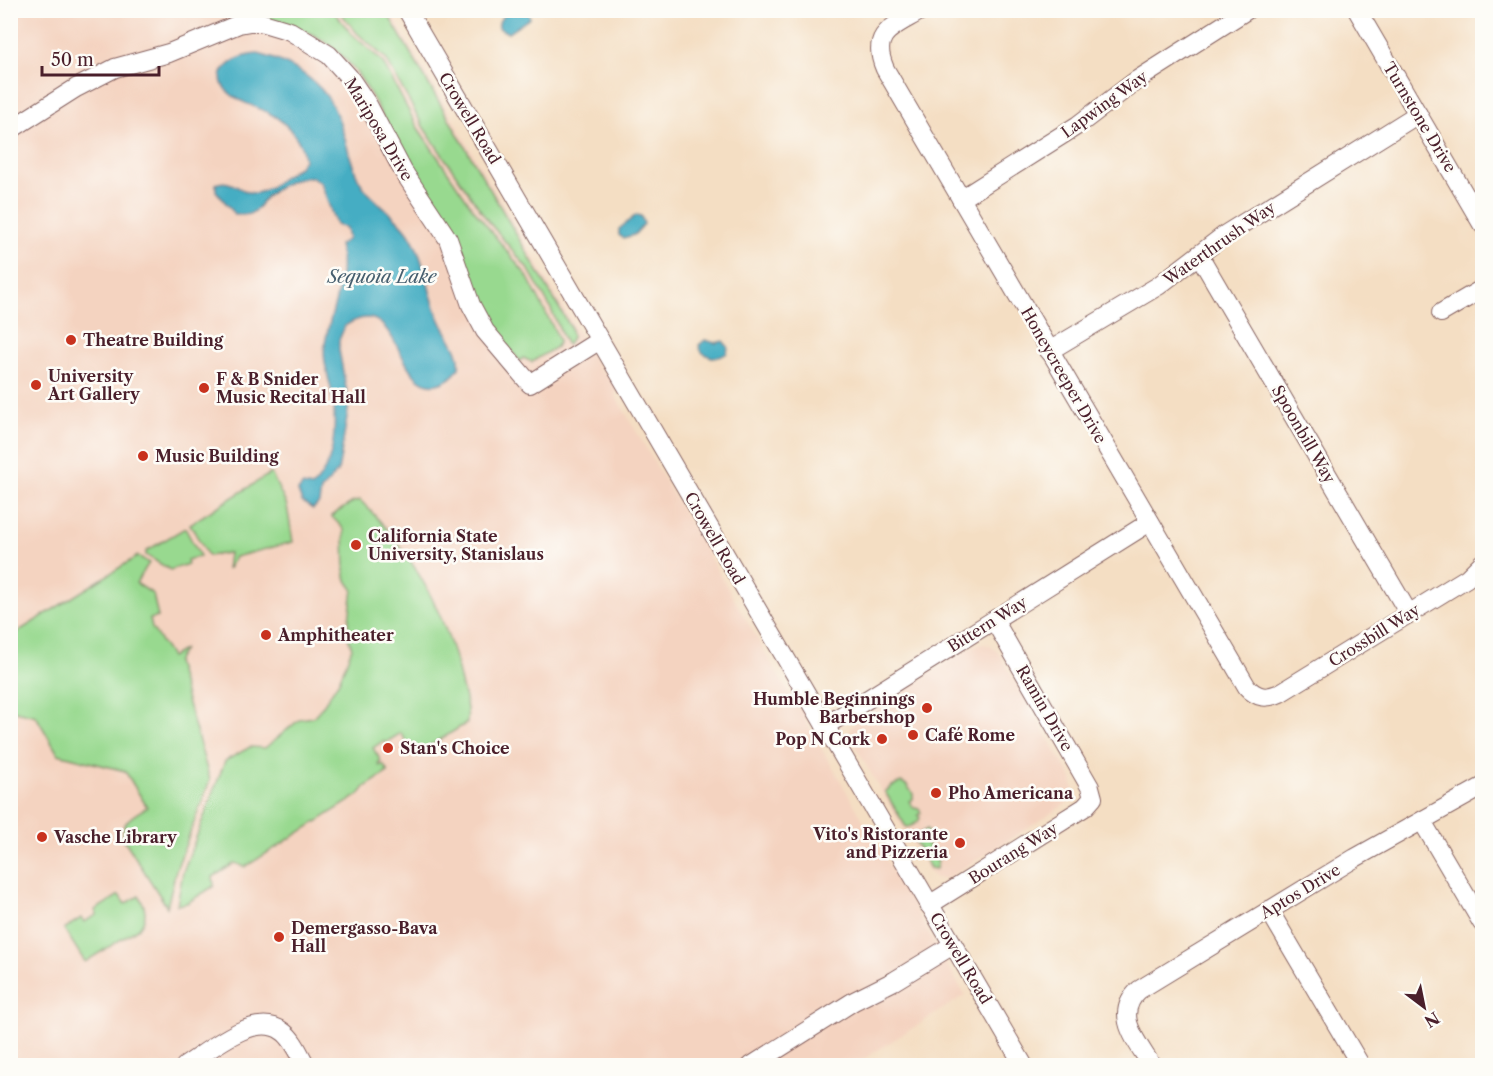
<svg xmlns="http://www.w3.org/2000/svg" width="1493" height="1076" font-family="'Libre Caslon Text',serif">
<rect width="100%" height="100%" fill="#fdfcf7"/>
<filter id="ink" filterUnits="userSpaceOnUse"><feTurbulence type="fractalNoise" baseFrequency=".0167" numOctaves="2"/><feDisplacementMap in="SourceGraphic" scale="12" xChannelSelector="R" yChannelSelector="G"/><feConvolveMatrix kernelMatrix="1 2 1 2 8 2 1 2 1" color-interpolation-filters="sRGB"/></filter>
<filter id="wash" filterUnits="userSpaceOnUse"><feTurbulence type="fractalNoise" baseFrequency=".008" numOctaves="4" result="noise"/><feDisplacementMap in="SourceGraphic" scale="24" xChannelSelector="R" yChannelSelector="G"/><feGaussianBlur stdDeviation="1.35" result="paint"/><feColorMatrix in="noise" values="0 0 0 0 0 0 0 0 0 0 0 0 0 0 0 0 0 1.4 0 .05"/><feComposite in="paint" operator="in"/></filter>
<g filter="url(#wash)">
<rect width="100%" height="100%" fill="#f4dec3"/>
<g fill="#f4d3c0">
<polygon points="10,11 390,11 601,372 610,374 617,387 615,395 790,695 797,697 801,704 807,714 806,722 965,995 854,1065 11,1065"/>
<polygon points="983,644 989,645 998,652 1072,779 1074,793 1066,804 951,876 943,879 936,878 928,871 852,741 850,729 858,719 973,646"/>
</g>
<g fill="#98d98f" stroke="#717c5d" stroke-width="1.5">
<path d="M246 11H333L351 33 382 61 418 128 471 206 527 276 556 333 559 341 556 347 532 362 523 358 520 361C507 346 493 331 483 314 470 290 468 262 457 237 443 208 421 184 405 157 378 113 362 60 314 35 294 25 269 21 248 14Z"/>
<polygon points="339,11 386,11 571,328 572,337 568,345 566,344 550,307 529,270 488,221 424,128 386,59 357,33"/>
<polygon points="271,473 287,506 293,542 235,557 227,570 229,553 208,556 190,524"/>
<path d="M360 500C411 550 447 613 461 683 464 696 469 709 467 723L415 755 401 733 385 743 383 741 373 748 381 761 378 763 379 766 383 764 388 772 365 787 359 795 245 867 235 863 213 877 214 886 187 903 177 905 183 872 225 761 250 747 265 748 300 719 313 717 322 707 339 681 352 648 347 635 353 589 345 578 344 529 331 516 353 502Z"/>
<polygon points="185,528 200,556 187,560 188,564 170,570 146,555 146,551"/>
<path d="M138 556 149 563 136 583 153 594 158 617 150 619 152 628 171 657 184 649 176 662 210 780 176 870 167 907 123 838C121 820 134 815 147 807L125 771 58 754 36 716 11 710V636Z"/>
<path d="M901 782 907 785 913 794V799L909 801 914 808 919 809 921 813 918 815 920 818C918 823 911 827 906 827L885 792 892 786Z"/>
<polygon points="927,829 930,834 927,844 938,861 936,869 930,868 913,838"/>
<path d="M119 895 125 904 139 896C146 907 148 917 139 928L85 962 64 929 81 918 84 922 97 915 95 910Z"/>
</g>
<g fill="#44adc3" stroke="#476677" stroke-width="1.5">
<path d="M516 10 528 11 530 18 508 33 499 28C497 17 507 14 516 10Z"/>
<path d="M258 54C282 60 304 71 321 89 343 113 345 150 358 178 369 200 394 212 408 232 427 260 427 297 443 326 450 339 462 354 459 368 454 376 446 382 437 384 395 392 400 289 345 326L339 340V350L349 404 341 455 338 471 321 490 319 503 313 509 302 502 298 491 303 485 312 487 314 485C337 461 337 420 331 389 328 375 322 358 325 344 330 311 348 279 339 245L348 239 346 228 336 225 321 183 312 177C296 176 277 187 265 198 261 202 259 209 253 212 248 216 241 215 235 214L216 191V184C232 176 244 198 260 192 271 189 287 173 299 167L304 160C303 140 286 122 269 113 255 106 238 102 227 91 208 70 240 54 258 54Z"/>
<polygon points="636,215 641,216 644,224 634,235 623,238 619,235 619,229"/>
<path d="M705 340 715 343 723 341 728 347 727 353C718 360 701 358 699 345Z"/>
</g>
</g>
<g filter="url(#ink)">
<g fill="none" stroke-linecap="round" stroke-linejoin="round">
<defs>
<g id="minor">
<polyline points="407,10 1024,1066"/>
<path d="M922 10C894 27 869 32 885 69L1247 687C1257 698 1266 699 1280 693L1467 578 1482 563"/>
<polyline points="1357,10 1482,224"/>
<polyline points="10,130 76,88 115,68 169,53 239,24 250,22 260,22 290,31 329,55 349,77 368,105 403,171 448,239 471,305 485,331 530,384 600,340"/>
<polyline points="961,199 1078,125 1137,80 1247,10"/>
<polyline points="1199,255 1409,614"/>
<polyline points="1441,313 1482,289"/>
<polyline points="1049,351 1158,286 1226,234 1418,114"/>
<polyline points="825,726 1150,522"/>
<polyline points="1422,821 1482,923"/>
<polyline points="929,905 1085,807 1093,798 1090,787 994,620"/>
<polyline points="1269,910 1361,1066"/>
<path d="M185 1066C209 1051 254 1011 282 1031 293 1038 300 1055 306 1066"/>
<polyline points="751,1066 854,1001 894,981 953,945"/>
<path d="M1152 1066C1137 1041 1112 1015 1139 990L1355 858 1482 787"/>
</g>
</defs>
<use href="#minor" stroke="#866260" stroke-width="20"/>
<use href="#minor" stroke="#fff" stroke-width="18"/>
</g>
</g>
<g fill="#c8321e" stroke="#fdfcf7" stroke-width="2">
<circle cx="71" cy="340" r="6"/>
<circle cx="36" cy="385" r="6"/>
<circle cx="204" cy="388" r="6"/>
<circle cx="143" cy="456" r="6"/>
<circle cx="356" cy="545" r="6"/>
<circle cx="266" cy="635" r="6"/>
<circle cx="927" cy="708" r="6"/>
<circle cx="913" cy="735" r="6"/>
<circle cx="882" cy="739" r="6"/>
<circle cx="388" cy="748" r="6"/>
<circle cx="936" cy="793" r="6"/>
<circle cx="42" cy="837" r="6"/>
<circle cx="960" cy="843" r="6"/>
<circle cx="279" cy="937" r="6"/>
</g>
<g text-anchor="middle" stroke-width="5" stroke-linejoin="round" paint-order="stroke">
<g font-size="16" fill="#4a1f2b" stroke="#fdfcf7">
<text transform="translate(1104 104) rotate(-36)" y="6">Lapwing Way</text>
<text transform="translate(1420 117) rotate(59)" y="6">Turnstone Drive</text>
<text transform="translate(470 118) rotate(59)" y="6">Crowell Road</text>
<text transform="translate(379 129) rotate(59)" y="6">Mariposa Drive</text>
<text transform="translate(1219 243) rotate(-35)" y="6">Waterthrush Way</text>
<text transform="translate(1064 375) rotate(60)" y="6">Honeycreeper Drive</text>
<text transform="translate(1304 434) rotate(60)" y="6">Spoonbill Way</text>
<text transform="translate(715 538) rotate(60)" y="6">Crowell Road</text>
<text transform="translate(987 624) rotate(-32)" y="6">Bittern Way</text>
<text transform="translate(1374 635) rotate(-32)" y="6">Crossbill Way</text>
<text transform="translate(1045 708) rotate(60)" y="6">Ramin Drive</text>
<text transform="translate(1013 853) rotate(-32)" y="6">Bourang Way</text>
<text transform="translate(1300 891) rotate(-31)" y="6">Aptos Drive</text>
<text transform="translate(961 958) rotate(59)" y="6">Crowell Road</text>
</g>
<g font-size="16" font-weight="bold" fill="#4a1f2b" stroke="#fdfcf7" text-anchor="start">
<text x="83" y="346">Theatre Building</text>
<text x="48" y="382">University<tspan x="48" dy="18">Art Gallery</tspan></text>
<text x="216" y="385">F &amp; B Snider<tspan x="216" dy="18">Music Recital Hall</tspan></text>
<text x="155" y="462">Music Building</text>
<text x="368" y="542">California State<tspan x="368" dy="18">University, Stanislaus</tspan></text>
<text x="278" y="641">Amphitheater</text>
<text x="915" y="705" text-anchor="end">Humble Beginnings<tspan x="915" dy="18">Barbershop</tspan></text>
<text x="925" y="741">Café Rome</text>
<text x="870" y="745" text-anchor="end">Pop N Cork</text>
<text x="400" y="754">Stan's Choice</text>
<text x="948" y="799">Pho Americana</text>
<text x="948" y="840" text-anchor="end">Vito's Ristorante<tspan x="948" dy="18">and Pizzeria</tspan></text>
<text x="54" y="843">Vasche Library</text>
<text x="291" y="934">Demergasso-Bava<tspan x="291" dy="18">Hall</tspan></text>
</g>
<g font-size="18" font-style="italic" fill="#475f6f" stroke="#fdfcf7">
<text x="382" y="283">Sequoia Lake</text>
</g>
</g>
<rect width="1493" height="1076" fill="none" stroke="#fdfcf7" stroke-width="36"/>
<g transform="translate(1424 1007) rotate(148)" stroke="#fdfcf7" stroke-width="4.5" paint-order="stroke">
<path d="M0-4.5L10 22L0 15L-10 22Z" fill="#4a1f2b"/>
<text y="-9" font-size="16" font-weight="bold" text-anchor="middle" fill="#4a1f2b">N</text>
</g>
<path d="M42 66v9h117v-9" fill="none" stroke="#4a1f2b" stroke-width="3"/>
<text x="51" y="66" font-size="18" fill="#4a1f2b" stroke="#fdfcf7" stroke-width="4.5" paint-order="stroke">50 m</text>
</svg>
